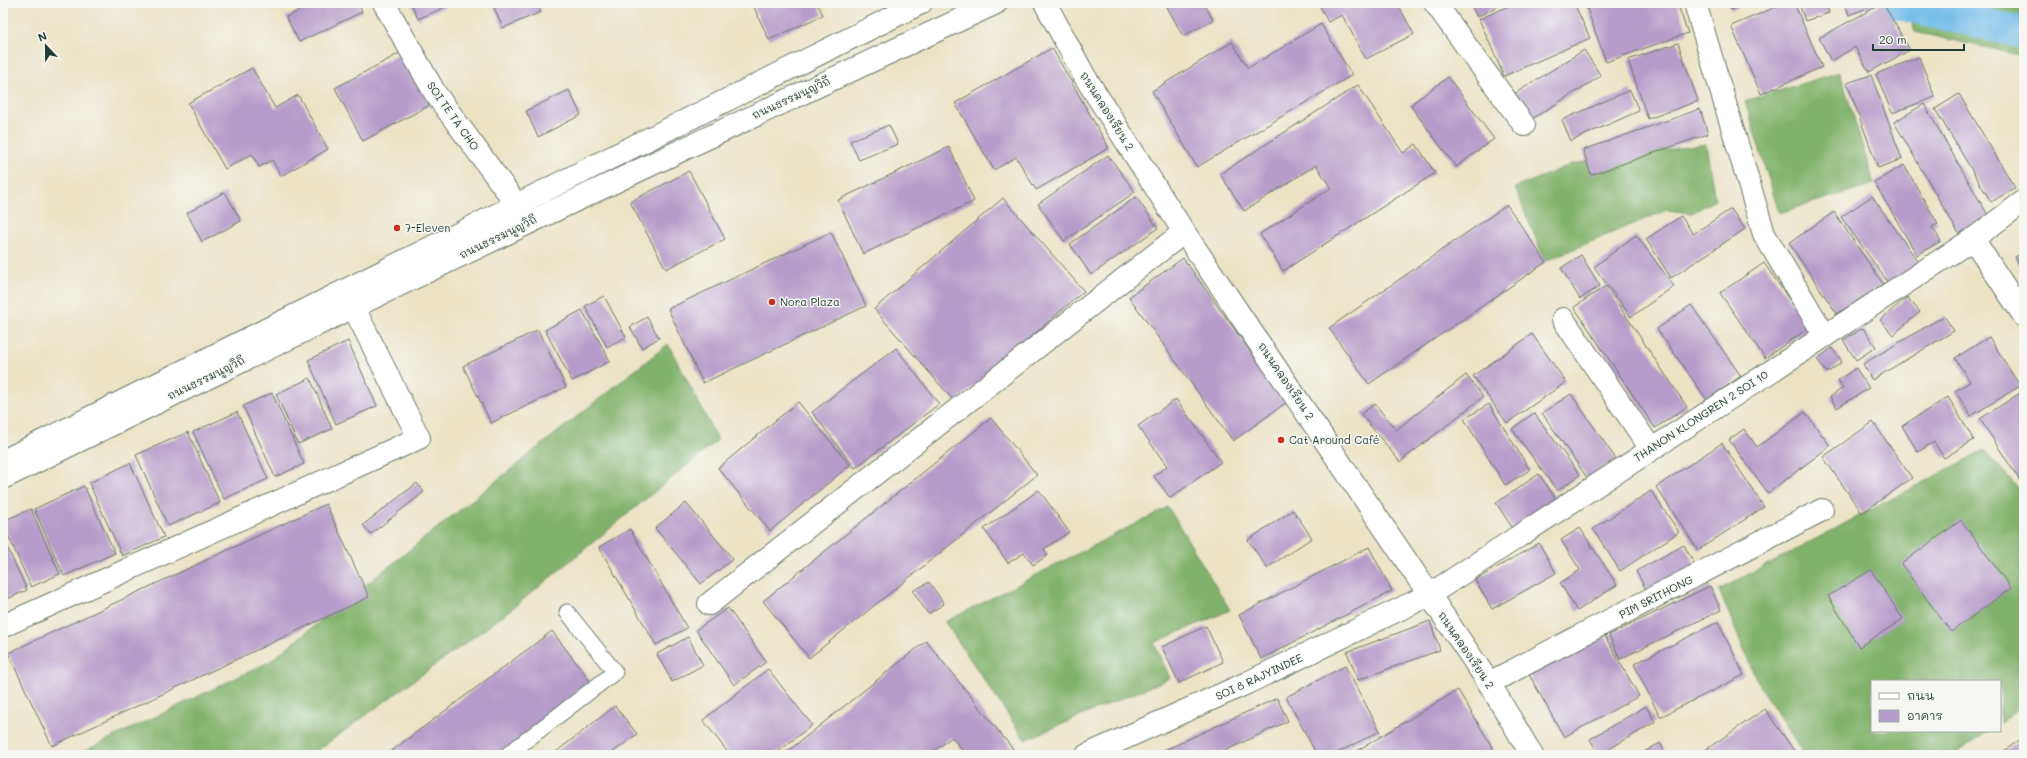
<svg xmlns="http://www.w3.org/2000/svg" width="2027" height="758" font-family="Mali,'Playpen Sans Thai',sans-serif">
<rect width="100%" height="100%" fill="#f6f6f2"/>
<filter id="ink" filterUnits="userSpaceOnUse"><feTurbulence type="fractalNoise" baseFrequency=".025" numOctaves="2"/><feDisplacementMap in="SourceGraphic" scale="8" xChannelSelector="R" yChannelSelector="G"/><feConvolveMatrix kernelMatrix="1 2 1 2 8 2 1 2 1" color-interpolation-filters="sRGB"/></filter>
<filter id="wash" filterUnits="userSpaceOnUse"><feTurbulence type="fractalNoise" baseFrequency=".012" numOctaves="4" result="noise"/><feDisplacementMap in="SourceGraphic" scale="16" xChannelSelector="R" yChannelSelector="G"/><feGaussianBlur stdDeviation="0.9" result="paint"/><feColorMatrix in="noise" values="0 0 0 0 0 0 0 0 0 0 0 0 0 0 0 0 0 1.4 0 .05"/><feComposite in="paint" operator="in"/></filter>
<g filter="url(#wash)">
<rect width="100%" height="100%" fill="#ebe3c4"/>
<g fill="#81b26c" stroke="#507850">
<polygon points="1905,3 2024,3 2024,56 1915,32"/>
<polygon points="1840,72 1874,184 1779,213 1745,101"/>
<polygon points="1706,144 1715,200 1692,213 1667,210 1545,261 1515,188 1572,164"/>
<polygon points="668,344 718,440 503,616 311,755 76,755 269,662"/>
<polygon points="1984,450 2024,494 2024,706 2000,723 2000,681 1872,681 1872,731 1988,731 1953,755 1804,755 1756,679 1719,590"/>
<polygon points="1168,507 1230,610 1154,643 1170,678 1025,740 945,622"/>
</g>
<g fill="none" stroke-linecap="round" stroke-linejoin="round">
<polyline stroke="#70bbe9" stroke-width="32" points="1895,3 2024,33"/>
</g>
<g id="blocks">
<g fill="#b69cca">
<polygon points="315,3 358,3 362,12 299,42 286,17"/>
<polygon points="411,3 454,3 418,19"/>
<polygon points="492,3 537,3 541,12 503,28"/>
<polygon points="752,3 817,3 823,15 769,40"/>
<polygon points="1165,3 1204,3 1213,20 1183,36"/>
<polygon points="1318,3 1397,3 1414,34 1366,59 1342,15 1328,22"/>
<polygon points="1470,3 1504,3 1477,17"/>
<polygon points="1516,3 1574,3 1590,38 1504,76 1479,19"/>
<polygon points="1585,3 1677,3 1688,33 1606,62"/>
<polygon points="1728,3 1750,3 1731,10"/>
<polygon points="1785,3 1794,3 1822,67 1761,94 1731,26"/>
<polygon points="1799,3 1826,3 1829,13 1805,21"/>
<polygon points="1845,3 1880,3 1849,15"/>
<polygon points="1883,3 1910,50 1869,72 1855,47 1831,61 1819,38"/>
<polygon points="1321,24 1352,75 1197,167 1152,91 1232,42 1248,68"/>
<polygon points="1678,43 1698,101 1648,119 1628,60"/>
<polygon points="1052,48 1109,148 1036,190 1016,157 994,170 955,103"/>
<polygon points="1584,50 1601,76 1530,120 1514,94"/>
<polygon points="402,52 430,105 363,141 335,88"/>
<polygon points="1919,57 1935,97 1892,113 1876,74"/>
<polygon points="252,68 275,108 298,95 328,149 281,176 272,160 259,167 252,154 225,169 188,103"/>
<polygon points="1871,75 1902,159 1878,168 1847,83"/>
<polygon points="1448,77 1494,139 1456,167 1410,105"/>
<polygon points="1358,85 1403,153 1416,144 1435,173 1283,271 1260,234 1331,188 1316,165 1244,211 1220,174"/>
<polygon points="569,90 581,115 538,137 526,111"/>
<polygon points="1630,90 1639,111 1571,141 1562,120"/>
<polygon points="1959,94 2015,188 1991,202 1935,109"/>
<polygon points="1924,104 1989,217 1959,234 1894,122"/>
<polygon points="1700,109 1708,134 1591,175 1583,150"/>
<polygon points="889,125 898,144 859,160 850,141"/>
<polygon points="949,147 974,201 863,254 838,200"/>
<polygon points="1108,155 1135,192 1064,241 1038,204"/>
<polygon points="1904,165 1938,224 1932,227 1941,241 1917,255 1874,182"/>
<polygon points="689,171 725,239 666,269 630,202"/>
<polygon points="225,192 241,221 202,242 187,213"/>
<polygon points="1872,196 1919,263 1889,284 1841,217"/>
<polygon points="1136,197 1158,228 1091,275 1070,244"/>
<polygon points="1003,198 1084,291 955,402 874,309"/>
<polygon points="1507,205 1546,262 1369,384 1329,328"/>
<polygon points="1731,209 1745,229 1671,278 1646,239 1681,216 1693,234"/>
<polygon points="1834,212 1883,284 1837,314 1789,243"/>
<polygon points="831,232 866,306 703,383 668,309"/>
<polygon points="1636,235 1674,286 1631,317 1594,267"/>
<polygon points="2024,252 2024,274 2015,257"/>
<polygon points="1581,255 1600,286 1580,299 1561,268"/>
<polygon points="1183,258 1287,402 1233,441 1129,297"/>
<polygon points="1764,263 1809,328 1765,358 1720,293"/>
<polygon points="1606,286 1687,407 1655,428 1574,307"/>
<polygon points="604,296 626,337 607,347 585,306"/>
<polygon points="1907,297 1920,312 1893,335 1880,320"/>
<polygon points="1691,305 1741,376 1707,400 1657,329"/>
<polygon points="582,310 610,361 572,381 545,330"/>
<polygon points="1944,316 1954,331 1872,380 1863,364"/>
<polygon points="647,317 659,338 642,348 630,327"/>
<polygon points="1863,328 1876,347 1856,360 1843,340"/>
<polygon points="538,330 566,387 491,423 463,366"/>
<polygon points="1532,334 1566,382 1507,423 1473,376"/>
<polygon points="1989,337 2020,386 1971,416 1955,391 1970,382 1955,358"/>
<polygon points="348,341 377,406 336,424 308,360"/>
<polygon points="896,348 939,404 855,468 812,412"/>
<polygon points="1832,348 1842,362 1827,373 1817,359"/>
<polygon points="1856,368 1869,388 1837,408 1830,397 1843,388 1838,380"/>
<polygon points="1466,375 1483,397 1400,462 1361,414 1375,404 1396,430"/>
<polygon points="310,378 332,429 298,444 276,394"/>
<polygon points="272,393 304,464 275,477 243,406"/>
<polygon points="2020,393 2024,399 2024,487 1980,419"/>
<polygon points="1571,394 1616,459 1588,479 1542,413"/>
<polygon points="1948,397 1974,440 1944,458 1934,442 1918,452 1902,426"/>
<polygon points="1176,399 1221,462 1170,498 1154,476 1167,466 1138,426"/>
<polygon points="798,402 850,465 770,531 718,468"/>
<polygon points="1489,404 1530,470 1505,485 1464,419"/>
<polygon points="237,412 268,479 224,499 193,432"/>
<polygon points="1805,412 1830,446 1768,493 1729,440 1744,429 1757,447"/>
<polygon points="1534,413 1580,475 1557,491 1512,429"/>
<polygon points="991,418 1037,475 809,658 763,601"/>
<polygon points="1873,422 1912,478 1862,513 1823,457"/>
<polygon points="188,432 220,503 168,526 136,455"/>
<polygon points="1722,443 1764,507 1698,550 1656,487"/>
<polygon points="130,463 164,537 122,556 89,483"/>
<polygon points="1539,474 1558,502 1514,530 1496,503"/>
<polygon points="417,483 424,492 371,534 363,525"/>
<polygon points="84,486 115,553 64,576 34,509"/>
<polygon points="1039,490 1069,532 1044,549 1048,555 1033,565 1024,553 1008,563 984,529"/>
<polygon points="1651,491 1679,532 1620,571 1593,529"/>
<polygon points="686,503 733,559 701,584 655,528"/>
<polygon points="326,504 369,597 52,746 8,653"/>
<polygon points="31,509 60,574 31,587 3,524 3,521"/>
<polygon points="1293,510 1312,538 1267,568 1248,540"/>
<polygon points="1961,520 2011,588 1951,632 1901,564"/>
<polygon points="1580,528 1617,585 1577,611 1560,583 1580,570 1561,540"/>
<polygon points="630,529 687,628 656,645 599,547"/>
<polygon points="3,538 27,590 3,601"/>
<polygon points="1539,543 1556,573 1492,609 1475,580"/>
<polygon points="1684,545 1697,569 1649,595 1636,571"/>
<polygon points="1369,547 1392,591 1261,659 1239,615"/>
<polygon points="1871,570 1903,619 1859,647 1828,596"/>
<polygon points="929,582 944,604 928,614 913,591"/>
<polygon points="1710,586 1721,610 1620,659 1609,635"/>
<polygon points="728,608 766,662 734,685 696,630"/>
<polygon points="1430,621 1440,650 1358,680 1347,652"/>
<polygon points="1718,622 1744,675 1660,717 1634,664"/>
<polygon points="1206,626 1223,662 1179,683 1162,647"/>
<polygon points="1601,629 1639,696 1564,737 1527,671"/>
<polygon points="552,631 594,686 502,755 386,755"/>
<polygon points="688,637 703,665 672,682 657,654"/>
<polygon points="926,641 1013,749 1005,755 966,755 952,737 929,755 783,755"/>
<polygon points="1345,666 1380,731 1333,755 1317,755 1286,697"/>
<polygon points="768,669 812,725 774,755 730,755 703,720"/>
<polygon points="1458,690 1497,755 1350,755"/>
<polygon points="1277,698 1288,721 1216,755 1154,755"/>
<polygon points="615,706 637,734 609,755 552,755"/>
<polygon points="1646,706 1655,722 1599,755 1590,739"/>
<polygon points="1765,709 1797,755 1698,755"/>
<polygon points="2024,737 2024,755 1998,755"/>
<polygon points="1660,743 1667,755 1639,755"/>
</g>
</g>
</g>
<g filter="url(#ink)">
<use href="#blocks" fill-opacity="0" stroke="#676" stroke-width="1"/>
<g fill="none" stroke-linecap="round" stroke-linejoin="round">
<defs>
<polyline id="service" points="507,755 615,672 567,612"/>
<g id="minor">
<polyline points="384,3 435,93 517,205"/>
<polyline points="1435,3 1524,125"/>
<polyline points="1695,3 1764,234 1825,336"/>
<polyline points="1973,239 2024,316"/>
<polyline points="1563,319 1651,449"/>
<polyline points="709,604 1184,232"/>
<polyline points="3,626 419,438 353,306"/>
<polyline points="1489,683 1822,510"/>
<polyline points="1087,755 1247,683 1429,595 1973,239 2024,201"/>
</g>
<g id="tertiary">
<polyline points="1045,3 1085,77 1184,232 1489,683 1532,755"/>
<polyline points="3,461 921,3"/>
<path d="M3 478C332 316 663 157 996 3"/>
</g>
</defs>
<use href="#service" stroke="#676" stroke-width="17"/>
<use href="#minor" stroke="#676" stroke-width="24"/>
<use href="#tertiary" stroke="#676" stroke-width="24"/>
<use href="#service" stroke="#fff" stroke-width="15"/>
<use href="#minor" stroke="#fff" stroke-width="22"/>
<use href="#tertiary" stroke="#fff" stroke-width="22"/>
</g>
</g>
<g fill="#c8321e" stroke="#f6f6f2" stroke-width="1.5">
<circle cx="397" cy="228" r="4"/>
<circle cx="772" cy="302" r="4"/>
<circle cx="1281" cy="440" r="4"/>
</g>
<g text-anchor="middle" stroke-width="3" stroke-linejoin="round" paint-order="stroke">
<g font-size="11" fill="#1f3d34" stroke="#f6f6f2">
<text transform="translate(791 98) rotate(-25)" y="4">ถนนธรรมนูญวิถี</text>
<text transform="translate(1107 111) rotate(58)" y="4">ถนนคลองเรียน 2</text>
<text transform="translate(453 116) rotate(55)" y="4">SOI TE TA CHO</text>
<text transform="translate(498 237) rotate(-26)" y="4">ถนนธรรมนูญวิถี</text>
<text transform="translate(206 378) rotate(-26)" y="4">ถนนธรรมนูญวิถี</text>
<text transform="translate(1286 381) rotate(56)" y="4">ถนนคลองเรียน 2</text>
<text transform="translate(1701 416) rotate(-33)" y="4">THANON KLONGREN 2 SOI 10</text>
<text transform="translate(1656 597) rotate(-27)" y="4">PIM SRITHONG</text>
<text transform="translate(1466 650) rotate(56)" y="4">ถนนคลองเรียน 2</text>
<text transform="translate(1259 677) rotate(-25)" y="4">SOI 8 RAJYINDEE</text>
</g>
<g font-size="11" fill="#1f3d34" stroke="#f6f6f2" text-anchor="start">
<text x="405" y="232">7-Eleven</text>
<text x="780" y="306">Nora Plaza</text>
<text x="1289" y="444">Cat Around Café</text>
</g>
</g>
<rect width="2027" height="758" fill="none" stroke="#f6f6f2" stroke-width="16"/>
<rect x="1871" y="680" width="130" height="52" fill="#f6f6f2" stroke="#a0aca6"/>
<rect x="1879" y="693" width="20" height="6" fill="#ffffff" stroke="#a0aca6"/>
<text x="1907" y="700" font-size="12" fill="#1f3d34">ถนน</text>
<rect x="1879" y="710" width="20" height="12" fill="#b69cca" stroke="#a0aca6"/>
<text x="1907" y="720" font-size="12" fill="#1f3d34">อาคาร</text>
<g transform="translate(46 46) rotate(338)" stroke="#f6f6f2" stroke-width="3" paint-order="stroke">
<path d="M0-3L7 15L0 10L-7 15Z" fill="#1f3d34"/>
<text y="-6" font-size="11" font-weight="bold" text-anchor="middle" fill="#1f3d34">N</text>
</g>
<path d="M1873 44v6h91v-6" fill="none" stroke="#1f3d34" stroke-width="2"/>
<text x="1879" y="44" font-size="12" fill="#1f3d34" stroke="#f6f6f2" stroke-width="3" paint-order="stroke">20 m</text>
</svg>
